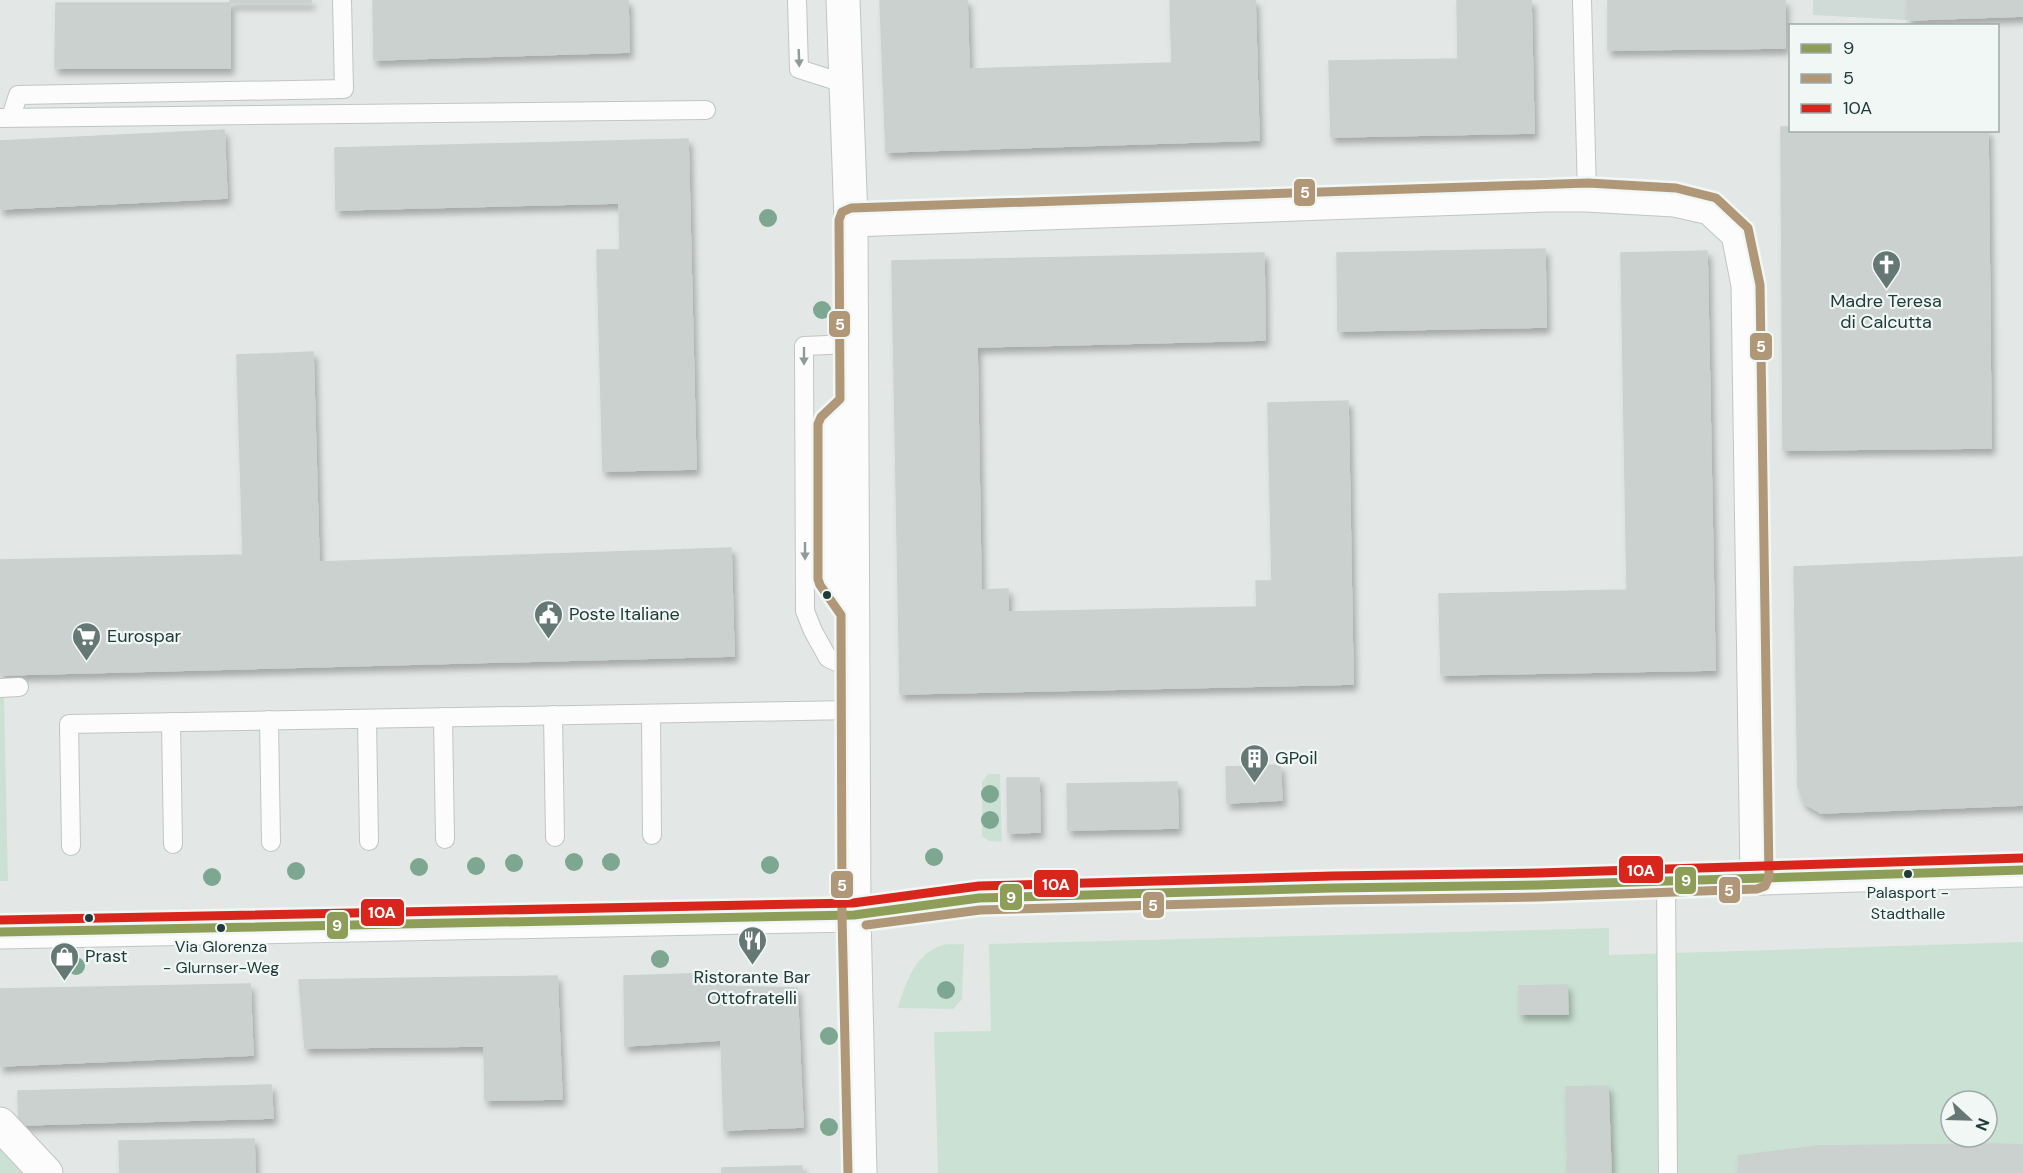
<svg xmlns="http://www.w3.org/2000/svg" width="2023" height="1173" font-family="'DM Sans',sans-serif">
<defs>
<filter id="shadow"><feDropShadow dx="3.5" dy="6" stdDeviation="3" flood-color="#0004"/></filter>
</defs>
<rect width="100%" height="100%" fill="#e3e8e6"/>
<polygon fill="#d0dad6" points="1813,0 1907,0 1908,20 1813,15"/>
<g fill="#cbe1d4" fill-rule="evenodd">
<polygon points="0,698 4,698 8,881 0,881"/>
<polygon points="988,774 1000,774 1002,842 989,841 982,836 982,782"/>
<path d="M1609 928V955L2023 942V1173H938L934 1032 991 1031 989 944ZM1951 1101H1987V1137H1951Z"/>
<path d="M964 944 962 999 953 1009 898 1008C905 985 914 955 940 946 947 943 957 945 964 944Z"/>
<polygon points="0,1145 26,1173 0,1173"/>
</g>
<g fill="#cbd1cf" stroke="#cbd1cf" stroke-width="1.5" filter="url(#shadow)">
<rect x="230" y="0" width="81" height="3"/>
<polygon points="373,0 628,0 629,52 374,60"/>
<polygon points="880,0 967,0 969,69 1172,63 1170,0 1255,0 1259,140 886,152"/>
<polygon points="1457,0 1531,0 1534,133 1331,137 1329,61 1458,59"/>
<polygon points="1608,0 1785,0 1785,48 1608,50"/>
<polygon points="1907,0 2023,0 2023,16 1908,20"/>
<polygon points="56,3 230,3 230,68 55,68"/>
<polygon points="1781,127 1790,127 1790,130 1988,130 1991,448 1783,450"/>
<polygon points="224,130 227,198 0,209 0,141"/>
<polygon points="688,139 696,469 603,471 597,250 620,250 619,203 336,210 335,148"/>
<polygon points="1545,249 1546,327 1338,331 1337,253"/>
<polygon points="1707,251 1715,670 1441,675 1439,594 1627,590 1621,253"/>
<polygon points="1264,253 1265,340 977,347 981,590 1008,589 1008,612 1257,607 1256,581 1272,581 1268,403 1348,401 1353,684 900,694 892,261"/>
<polygon points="313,352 319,562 731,548 734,656 0,675 0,560 243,555 237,355"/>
<polygon points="2023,557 2023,805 1821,813 1804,803 1798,787 1794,567"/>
<polygon points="1280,765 1282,800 1227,803 1226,767"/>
<polygon points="1007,778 1039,778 1040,832 1008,833"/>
<polygon points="1177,782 1178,828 1068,830 1067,784"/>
<polygon points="718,973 718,986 797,988 803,1127 724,1130 721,1040 625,1046 624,976"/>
<polygon points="557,976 562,1099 485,1100 484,1046 305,1048 299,980"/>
<polygon points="250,984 253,1055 0,1066 0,989"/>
<polygon points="1567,985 1568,1014 1520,1014 1519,986"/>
<polygon points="271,1085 273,1118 19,1125 18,1091"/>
<polygon points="1608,1086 1611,1173 1568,1173 1566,1087"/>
<polygon points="254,1139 255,1173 120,1173 119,1141"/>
<polygon points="1998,1144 1998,1173 1818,1173 1817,1146"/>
<polygon points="1998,1144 2023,1145 2023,1173 1998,1173"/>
<polygon points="1817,1146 1818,1173 1739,1173 1738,1156"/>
<polygon points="802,1166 802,1173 722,1173 722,1168"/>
</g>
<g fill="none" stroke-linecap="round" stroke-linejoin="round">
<defs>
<g id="lane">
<polyline points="797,0 799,69 846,84"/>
<polyline points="1582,0 1587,195"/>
<polyline points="11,117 18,95 344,89 342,0"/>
<polyline points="0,118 706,110"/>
<polyline points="852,344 804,346 805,611 813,631 828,658 852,669"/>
<polyline points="850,607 830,579 830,425 852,404"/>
<polyline points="0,688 19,687"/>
<polyline points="651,714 652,835"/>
<polyline points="553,715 555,837"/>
<polyline points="443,717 445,839"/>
<polyline points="367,719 369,841"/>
<polyline points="269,720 271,842"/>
<polyline points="171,722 173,844"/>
<polyline points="71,846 69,724 853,710"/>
<polyline points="1666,881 1668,1173"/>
</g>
<g id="street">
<polyline points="843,0 851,220 854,915 860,1173"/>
<polyline points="851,220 1547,195 1587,195 1674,200 1710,208 1738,234 1748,285 1757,877"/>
<polyline points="0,1124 46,1173"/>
</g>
<polyline id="secondary" points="0,932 854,915 979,898 1333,888 1538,885 2023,870"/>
</defs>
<use href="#lane" stroke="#c0c5c3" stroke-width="20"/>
<use href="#street" stroke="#c0c5c3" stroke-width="35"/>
<use href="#secondary" stroke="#bfc6c4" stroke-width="35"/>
<use href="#lane" stroke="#fbfcfb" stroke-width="18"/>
<use href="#street" stroke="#fbfcfb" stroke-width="33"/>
<use href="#secondary" stroke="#fbfcfb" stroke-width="33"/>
<defs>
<polyline id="bus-1" points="0,932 854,915 979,898 1333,888 1538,885 2023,870"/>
<polyline id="bus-2" points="848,1173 842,915 841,615 820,585 818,579 818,424 821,417 840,399 839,220 842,212 851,208 1588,183 1676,188 1716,198 1748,228 1760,285 1769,877 1765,886 1757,889 1538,897 1333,900 980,910 866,925"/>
<polyline id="bus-3" points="0,920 853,903 979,886 1333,876 1538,873 2023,858"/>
</defs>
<use href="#bus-1" stroke="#f0f7f5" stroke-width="14"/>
<use href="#bus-2" stroke="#f0f7f5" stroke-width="14"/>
<use href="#bus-3" stroke="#f0f7f5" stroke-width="14"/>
<use href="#bus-1" stroke="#8e9e58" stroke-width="9"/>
<use href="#bus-2" stroke="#af9778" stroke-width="9"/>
<use href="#bus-3" stroke="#d9261c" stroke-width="9"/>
</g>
<g fill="#7ea792">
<circle cx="768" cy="218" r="9"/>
<circle cx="822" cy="310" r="9"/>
<circle cx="990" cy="794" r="9"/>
<circle cx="990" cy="820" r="9"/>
<circle cx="934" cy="857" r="9"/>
<circle cx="574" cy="862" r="9"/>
<circle cx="611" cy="862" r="9"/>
<circle cx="514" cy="863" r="9"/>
<circle cx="770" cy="865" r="9"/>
<circle cx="476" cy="866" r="9"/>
<circle cx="419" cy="867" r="9"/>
<circle cx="296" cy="871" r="9"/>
<circle cx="212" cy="877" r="9"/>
<circle cx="660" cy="959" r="9"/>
<circle cx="76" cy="966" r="9"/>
<circle cx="946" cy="990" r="9"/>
<circle cx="829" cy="1036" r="9"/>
<circle cx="829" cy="1127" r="9"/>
</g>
<defs><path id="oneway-solid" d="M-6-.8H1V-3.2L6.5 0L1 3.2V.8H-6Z" transform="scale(1.5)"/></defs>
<g fill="#8e9c99">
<use href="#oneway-solid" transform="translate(799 58) rotate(88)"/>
<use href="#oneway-solid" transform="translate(804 356) rotate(90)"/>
<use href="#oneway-solid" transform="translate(805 551) rotate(90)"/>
</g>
<defs>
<symbol id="church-pin" viewBox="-11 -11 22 30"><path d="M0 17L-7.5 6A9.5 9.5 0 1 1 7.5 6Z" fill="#657874" stroke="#f0f7f5"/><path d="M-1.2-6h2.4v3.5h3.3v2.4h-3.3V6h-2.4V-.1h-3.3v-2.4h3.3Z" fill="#fff"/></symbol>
<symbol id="civic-pin" viewBox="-11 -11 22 30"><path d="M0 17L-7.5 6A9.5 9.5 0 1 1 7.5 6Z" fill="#657874" stroke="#f0f7f5"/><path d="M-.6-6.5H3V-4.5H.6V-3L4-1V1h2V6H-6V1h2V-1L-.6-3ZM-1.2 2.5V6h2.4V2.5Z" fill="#fff"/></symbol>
<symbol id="supermarket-pin" viewBox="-11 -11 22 30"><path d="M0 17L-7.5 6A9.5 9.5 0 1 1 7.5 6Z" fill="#657874" stroke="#f0f7f5"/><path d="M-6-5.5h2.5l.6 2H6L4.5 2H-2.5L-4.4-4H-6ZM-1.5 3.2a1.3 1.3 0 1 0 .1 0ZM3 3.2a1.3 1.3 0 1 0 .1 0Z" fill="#fff"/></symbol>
<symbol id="building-pin" viewBox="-11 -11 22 30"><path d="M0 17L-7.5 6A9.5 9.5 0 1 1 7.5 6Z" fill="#657874" stroke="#f0f7f5"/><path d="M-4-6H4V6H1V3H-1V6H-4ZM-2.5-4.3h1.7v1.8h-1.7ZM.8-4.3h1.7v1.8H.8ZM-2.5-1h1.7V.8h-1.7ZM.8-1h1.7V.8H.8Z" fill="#fff"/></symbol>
<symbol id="restaurant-pin" viewBox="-11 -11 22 30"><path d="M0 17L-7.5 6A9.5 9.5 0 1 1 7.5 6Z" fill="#657874" stroke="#f0f7f5"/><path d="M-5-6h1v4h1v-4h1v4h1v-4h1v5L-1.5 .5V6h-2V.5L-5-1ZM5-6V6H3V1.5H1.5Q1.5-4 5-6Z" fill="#fff"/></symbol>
<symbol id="shop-pin" viewBox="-11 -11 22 30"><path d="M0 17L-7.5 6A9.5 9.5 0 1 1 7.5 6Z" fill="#657874" stroke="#f0f7f5"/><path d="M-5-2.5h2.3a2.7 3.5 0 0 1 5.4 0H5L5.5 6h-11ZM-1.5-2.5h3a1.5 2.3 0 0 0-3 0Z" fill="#fff"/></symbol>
</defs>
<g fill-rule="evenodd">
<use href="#church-pin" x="1870" y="248" width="33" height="45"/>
<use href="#civic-pin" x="532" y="598" width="33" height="45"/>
<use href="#supermarket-pin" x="70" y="620" width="33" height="45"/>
<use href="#building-pin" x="1238" y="742" width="33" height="45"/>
<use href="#restaurant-pin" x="736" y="924" width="33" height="45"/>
<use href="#shop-pin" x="48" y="940" width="33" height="45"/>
</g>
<g fill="#213b37" stroke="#f0f7f5" stroke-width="2">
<circle cx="827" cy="595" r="5"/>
<circle cx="1908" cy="874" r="5"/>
<circle cx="89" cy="918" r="5"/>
<circle cx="221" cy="928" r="5"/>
</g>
<g text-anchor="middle" stroke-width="4.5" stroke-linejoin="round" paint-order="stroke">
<g font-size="16" fill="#213b37" stroke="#f0f7f5">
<text x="1908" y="898">Palasport -<tspan x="1908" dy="21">Stadthalle</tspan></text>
<text x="221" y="952">Via Glorenza<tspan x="221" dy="21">- Glurnser-Weg</tspan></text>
</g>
<g font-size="18" fill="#213b37" stroke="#f0f7f5" text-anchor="start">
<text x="1886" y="307" text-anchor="middle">Madre Teresa<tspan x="1886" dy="21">di Calcutta</tspan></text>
<text x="569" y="620">Poste Italiane</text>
<text x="107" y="642">Eurospar</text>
<text x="1275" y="764">GPoil</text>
<text x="85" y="962">Prast</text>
<text x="752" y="983" text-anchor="middle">Ristorante Bar<tspan x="752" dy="21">Ottofratelli</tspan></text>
</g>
</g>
<g stroke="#f0f7f5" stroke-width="2">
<rect x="1293" y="178" width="23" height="29" rx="6" fill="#af9778"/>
<rect x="828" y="310" width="23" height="28" rx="6" fill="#af9778"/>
<rect x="1749" y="332" width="24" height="29" rx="6" fill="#af9778"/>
<rect x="1618" y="855" width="46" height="29" rx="6" fill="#d9261c"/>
<rect x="1674" y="866" width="23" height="29" rx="6" fill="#8e9e58"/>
<rect x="1033" y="869" width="46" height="29" rx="6" fill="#d9261c"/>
<rect x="830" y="870" width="24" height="29" rx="6" fill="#af9778"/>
<rect x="1718" y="876" width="23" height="28" rx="6" fill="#af9778"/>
<rect x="999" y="883" width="24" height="28" rx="6" fill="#8e9e58"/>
<rect x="1142" y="891" width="23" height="28" rx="6" fill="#af9778"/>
<rect x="360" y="898" width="45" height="29" rx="6" fill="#d9261c"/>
<rect x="326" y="911" width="23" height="29" rx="6" fill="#8e9e58"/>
</g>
<g font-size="16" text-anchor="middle" font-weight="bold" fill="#fff">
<text x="1305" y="198">5</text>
<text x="840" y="330">5</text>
<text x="1761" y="352">5</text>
<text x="1641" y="876">10A</text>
<text x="1686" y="886">9</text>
<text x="1056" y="890">10A</text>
<text x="842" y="891">5</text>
<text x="1729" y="896">5</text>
<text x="1011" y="903">9</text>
<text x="1153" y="911">5</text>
<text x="382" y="918">10A</text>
<text x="337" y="931">9</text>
</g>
<rect x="1789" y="24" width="210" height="108" fill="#f0f7f5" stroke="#9daca9" stroke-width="1.5"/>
<rect x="1801" y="44" width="30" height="9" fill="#8e9e58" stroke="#9daca9" stroke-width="1.5"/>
<text x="1843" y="54" font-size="18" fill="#213b37">9</text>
<rect x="1801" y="74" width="30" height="9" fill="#af9778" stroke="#9daca9" stroke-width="1.5"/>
<text x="1843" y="84" font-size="18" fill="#213b37">5</text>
<rect x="1801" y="104" width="30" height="9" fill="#d9261c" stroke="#9daca9" stroke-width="1.5"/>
<text x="1843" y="114" font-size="18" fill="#213b37">10A</text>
<g transform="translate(1969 1119) rotate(112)"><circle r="28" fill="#f0f7f5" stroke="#9daca9" stroke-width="1.5"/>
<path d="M0-4.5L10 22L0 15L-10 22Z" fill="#657874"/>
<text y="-9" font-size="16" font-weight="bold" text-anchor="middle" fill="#213b37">N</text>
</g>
</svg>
